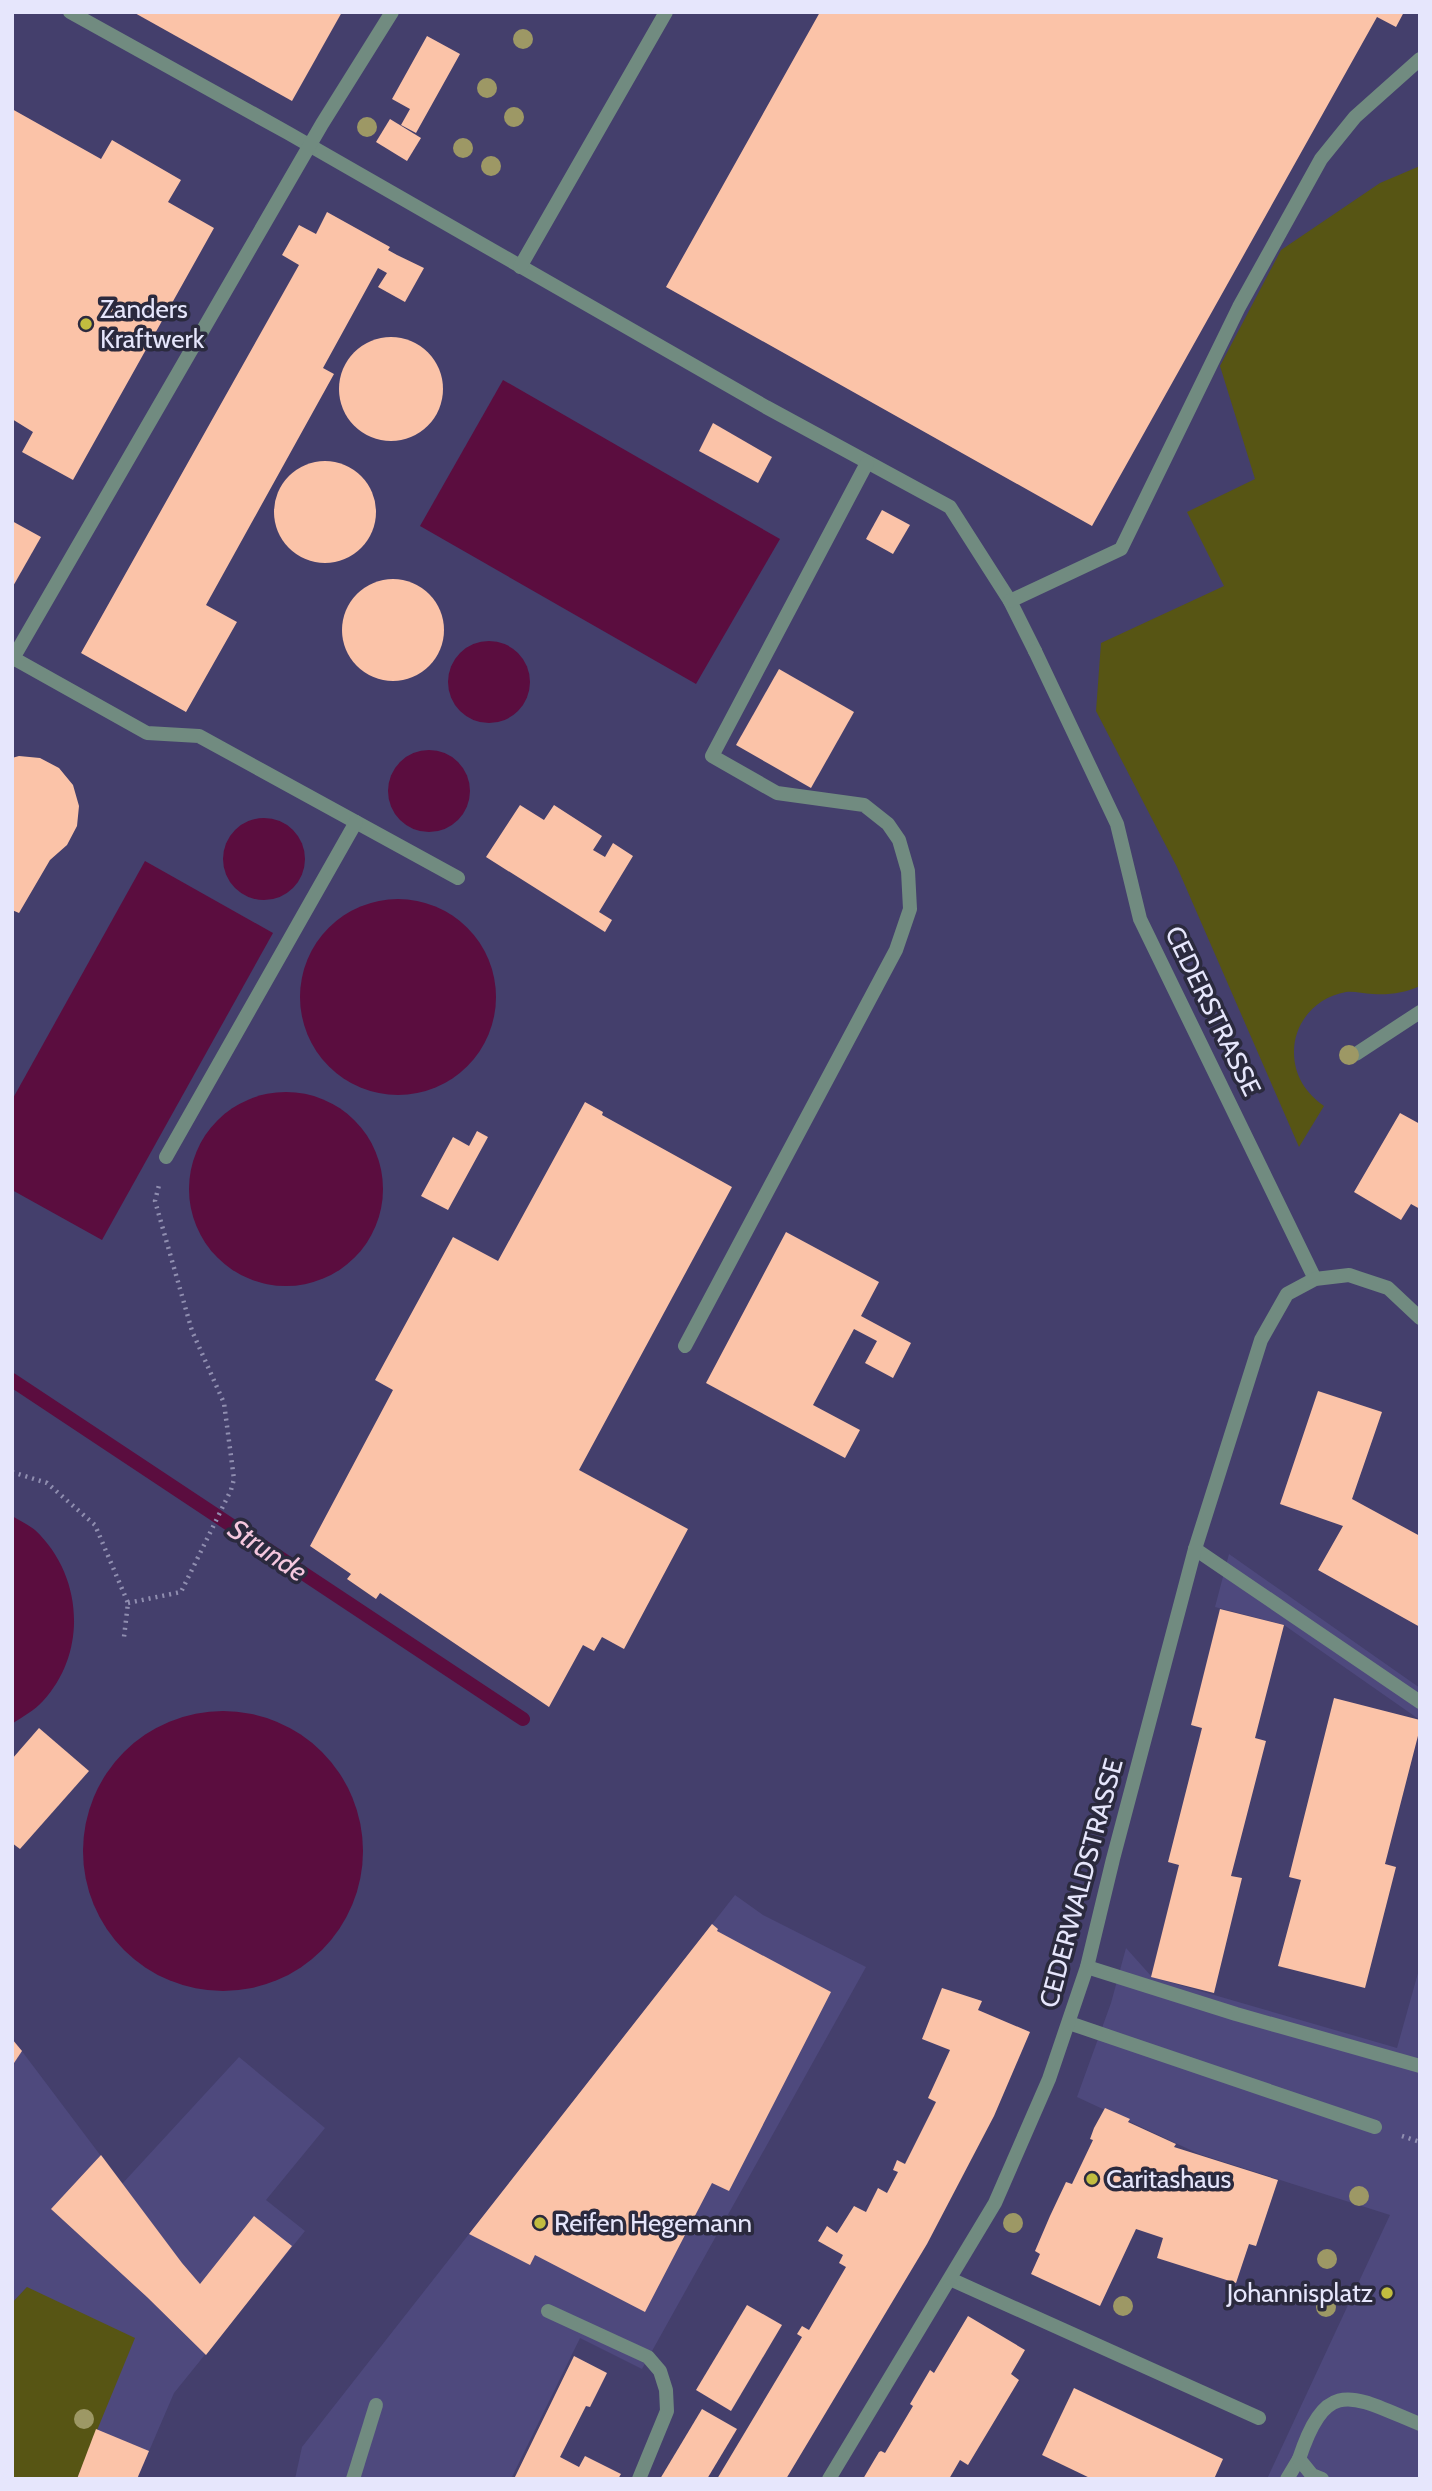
<svg xmlns="http://www.w3.org/2000/svg" width="1432" height="2491" font-family="Cabin,sans-serif">
<rect width="100%" height="100%" fill="#443f6c"/>
<g fill="#4e497d">
<polygon points="1229,1554 1420,1688 1420,1720 1284,1625 1215,1607"/>
<polygon points="735,1895 763,1915 866,1967 642,2369 580,2338 511,2479 295,2479 302,2447"/>
<polygon points="1126,1948 1152,1977 1397,2048 1420,1966 1420,2479 1267,2479 1390,2215 1199,2154 1077,2097 1111,2003"/>
<polygon points="12,2038 122,2184 239,2057 325,2128 266,2200 305,2231 174,2393 137,2479 77,2479 27,2287 12,2303"/>
</g>
<g fill="#575514">
<path d="M1420 166V986C1405 993 1389 995 1373 994 1363 994 1355 991 1346 992 1316 997 1294 1022 1294 1052 1294 1076 1306 1093 1324 1106L1299 1147 1177 867 1096 711 1101 643 1224 586 1187 512 1255 479 1220 366 1281 250 1380 183Z"/>
<polygon points="27,2287 135,2338 77,2479 12,2479 12,2303"/>
</g>
<g fill="#5b0d3f">
<polygon points="503,380 780,539 696,684 420,526"/>
<circle cx="489" cy="682" r="41"/>
<circle cx="429" cy="791" r="41"/>
<circle cx="264" cy="859" r="41"/>
<polygon points="145,861 273,933 102,1240 12,1190 12,1100"/>
<circle cx="398" cy="997" r="98"/>
<circle cx="286" cy="1189" r="97"/>
<path d="M12 1516C20 1521 29 1525 35 1530 83 1575 88 1652 43 1701 35 1710 22 1717 12 1724Z"/>
<circle cx="223" cy="1851" r="140"/>
</g>
<g fill="none" stroke-linecap="round" stroke-linejoin="round">
<polyline stroke="#5b0d3f" stroke-width="14" points="12,1380 523,1719"/>
</g>
<g fill="#fbc3a8">
<polygon points="133,12 342,12 292,101"/>
<polygon points="820,12 1404,12 1396,27 1377,17 1092,526 666,287"/>
<polygon points="427,36 460,54 416,133 401,125 410,109 392,99"/>
<polygon points="12,109 101,159 112,140 181,180 168,202 214,228 73,480 22,452 33,432 12,419"/>
<polygon points="390,119 421,138 407,161 376,142"/>
<polygon points="327,212 390,247 388,250 397,255 424,268 405,302 378,287 387,273 378,268 323,368 334,374 206,605 237,622 186,712 81,653 299,265 282,255 299,225 316,234"/>
<circle cx="391" cy="389" r="52"/>
<polygon points="713,423 772,457 758,483 699,451"/>
<circle cx="325" cy="512" r="51"/>
<polygon points="882,510 910,525 893,554 866,539"/>
<polygon points="12,521 41,537 12,588"/>
<circle cx="393" cy="630" r="51"/>
<polygon points="779,669 854,712 811,788 736,745"/>
<polygon points="19,756 40,758 59,768 73,785 79,806 77,826 67,845 50,860 19,913 12,910 12,758"/>
<polygon points="520,805 544,820 554,805 602,836 593,850 605,857 613,843 633,856 599,912 612,920 605,932 486,857"/>
<polygon points="585,1102 603,1112 602,1115 732,1187 579,1470 688,1529 624,1649 602,1637 594,1651 583,1645 549,1707 380,1593 376,1599 347,1579 351,1574 310,1546 393,1390 375,1380 453,1237 498,1261"/>
<polygon points="1400,1113 1420,1124 1420,1209 1411,1204 1401,1220 1354,1192"/>
<polygon points="477,1131 488,1137 448,1210 421,1196 453,1137 469,1146"/>
<polygon points="786,1232 879,1282 861,1316 911,1343 893,1378 865,1363 877,1341 854,1329 813,1405 860,1430 845,1458 706,1383"/>
<polygon points="1318,1391 1382,1412 1352,1499 1420,1536 1420,1627 1318,1570 1343,1526 1280,1504"/>
<polygon points="1220,1609 1284,1625 1255,1738 1266,1741 1231,1876 1242,1878 1214,1993 1151,1977 1179,1865 1168,1862 1202,1728 1191,1725"/>
<polygon points="1334,1698 1420,1720 1420,1728 1385,1864 1396,1867 1365,1988 1278,1966 1301,1880 1289,1877"/>
<polygon points="39,1728 89,1771 20,1849 12,1843 12,1759"/>
<polygon points="712,1924 718,1929 717,1931 831,1992 729,2191 712,2183 645,2312 535,2255 530,2265 469,2234"/>
<polygon points="942,1988 982,2001 978,2010 1030,2032 994,2116 927,2244 786,2479 717,2479 802,2337 797,2334 802,2326 809,2330 846,2267 839,2263 843,2255 818,2241 827,2226 837,2233 854,2206 866,2212 878,2188 887,2193 898,2172 893,2170 897,2160 905,2164 936,2102 928,2098 950,2050 922,2039"/>
<polygon points="12,2039 22,2051 12,2066"/>
<polygon points="1105,2108 1130,2119 1128,2122 1176,2144 1174,2147 1278,2180 1256,2246 1249,2244 1236,2283 1157,2258 1163,2238 1136,2229 1100,2306 1031,2274 1040,2254 1035,2251 1050,2216 1066,2182 1072,2184 1093,2140 1090,2139 1094,2128"/>
<polygon points="101,2155 182,2263 200,2284 254,2216 292,2246 206,2355 147,2297 51,2209"/>
<polygon points="747,2305 782,2325 731,2411 696,2390"/>
<polygon points="968,2316 1025,2350 1011,2374 1019,2380 968,2465 960,2460 949,2479 863,2479 879,2452 881,2451 885,2453 913,2406 910,2404 930,2370 934,2373"/>
<polygon points="574,2356 607,2373 590,2407 586,2406 560,2457 579,2467 585,2456 621,2474 618,2479 514,2479"/>
<polygon points="1074,2388 1223,2459 1214,2479 1092,2479 1042,2455"/>
<polygon points="702,2409 737,2429 707,2479 660,2479"/>
<polygon points="96,2429 149,2451 137,2479 77,2479"/>
</g>
<g fill="none" stroke-linecap="round" stroke-linejoin="round">
<g stroke="#908eb0" stroke-width="4.5" stroke-dasharray="2 5" stroke-linecap="butt">
<polyline points="12,1472 47,1483 95,1525 128,1603 124,1637"/>
<polyline points="128,1603 181,1592 231,1490 234,1479 224,1403 192,1331 155,1201 159,1185"/>
<polyline points="1402,2136 1420,2142"/>
</g>
<g stroke="#718b80" stroke-width="14">
<polyline points="70,12 288,133 766,407 950,507 1010,601 1035,651"/>
<polyline points="520,267 666,12"/>
<polyline points="1010,601 1121,549 1239,307 1321,159 1355,117 1420,59"/>
<polyline points="13,658 147,733 199,736 458,878"/>
<polyline points="12,660 322,124 392,12"/>
<polyline points="166,1157 356,822"/>
<polyline points="685,1346 896,950 910,909 908,871 899,840 888,824 864,805 777,793 712,756 867,463"/>
<polyline points="1195,1549 1420,1702"/>
<polyline points="1087,1967 1236,2014 1420,2066"/>
<polyline points="1069,2023 1375,2127"/>
<polyline points="950,2279 1259,2418"/>
<polyline points="548,2311 648,2357 660,2371 666,2390 667,2411 639,2479"/>
<polyline points="353,2479 376,2405"/>
<polyline points="1287,2479 1299,2459"/>
<path d="M1322 2479 1312 2475 1299 2459C1327 2374 1353 2397 1420 2424"/>
</g>
<g stroke="#718b80" stroke-width="14">
<polyline points="1035,651 1117,824 1140,919 1315,1279"/>
<polyline points="1356,1054 1420,1012"/>
</g>
<polyline stroke="#718b80" stroke-width="14" points="829,2479 995,2203 1049,2079 1087,1967 1113,1859 1195,1549 1261,1340 1287,1294 1315,1279 1349,1275 1388,1288 1420,1318"/>
</g>
<g fill="#9d9865">
<circle cx="523" cy="39" r="10"/>
<circle cx="487" cy="88" r="10"/>
<circle cx="514" cy="117" r="10"/>
<circle cx="367" cy="127" r="10"/>
<circle cx="463" cy="148" r="10"/>
<circle cx="491" cy="166" r="10"/>
<circle cx="1349" cy="1055" r="10"/>
<circle cx="1359" cy="2196" r="10"/>
<circle cx="1013" cy="2223" r="10"/>
<circle cx="1327" cy="2259" r="10"/>
<circle cx="1123" cy="2306" r="10"/>
<circle cx="1326" cy="2307" r="10"/>
<circle cx="84" cy="2419" r="10"/>
</g>
<g fill="#c2bd3f" stroke="#2b2a3e" stroke-width="2.5">
<circle cx="86" cy="324" r="7"/>
<circle cx="1092" cy="2179" r="7"/>
<circle cx="540" cy="2223" r="7"/>
<circle cx="1387" cy="2293" r="7"/>
</g>
<g text-anchor="middle" stroke-width="7" stroke-linejoin="round" paint-order="stroke">
<g font-size="26" fill="#e6e6fc" stroke="#2b2a3e" text-anchor="start">
<text x="100" y="318">Zanders<tspan x="100" dy="30">Kraftwerk</tspan></text>
<text x="1106" y="2188">Caritashaus</text>
<text x="554" y="2232">Reifen Hegemann</text>
<text x="1373" y="2302" text-anchor="end">Johannisplatz</text>
</g>
<g font-size="26" fill="#e6e6fc" stroke="#2b2a3e">
<text transform="translate(1213 1011) rotate(64)" y="9">CEDERSTRASSE</text>
<text transform="translate(1081 1883) rotate(-75)" y="9">CEDERWALDSTRASSE</text>
</g>
<g font-size="28" font-style="italic" fill="#f5c7de" stroke="#2b2a3e">
<text transform="translate(268 1550) rotate(34)" y="10">Strunde</text>
</g>
</g>
<rect width="1432" height="2491" fill="none" stroke="#e6e6fc" stroke-width="28"/>
</svg>
